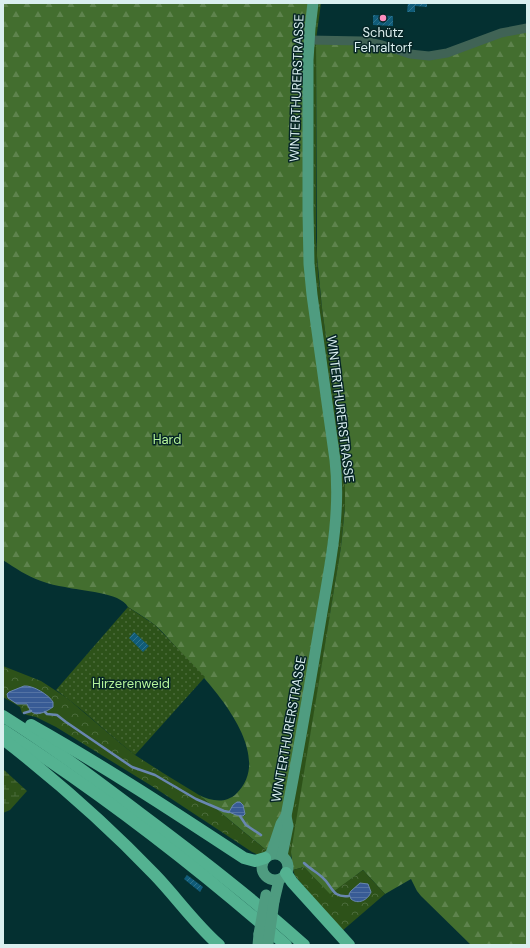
<svg xmlns="http://www.w3.org/2000/svg" width="530" height="948" font-family="'DM Sans',sans-serif">
<defs>
<pattern id="grass-tufts" width="24" height="20" patternUnits="userSpaceOnUse"><rect width="24" height="20" fill="#2d5219"/><path d="M3 7l-1-3M5 7V3M7 7l1-3M15 17l-1-3M17 17v-4M19 17l1-3" fill="none" stroke="#4b6b3b"/></pattern>
<pattern id="forest-firs" width="22" height="20" patternUnits="userSpaceOnUse"><rect width="22" height="20" fill="#436e2f"/><path d="M5 1l3.5 6h-7zM16 11l3.5 6h-7z" fill="#5e834d"/></pattern>
<pattern id="wetland-marsh" width="20" height="14" patternUnits="userSpaceOnUse"><rect width="20" height="14" fill="#2d5219"/><path d="M1 5h8M5 5V1M11 12h8M15 12V8" fill="none" stroke="#4b6b3b"/></pattern>
<pattern id="park-crowns" width="20" height="18" patternUnits="userSpaceOnUse"><rect width="20" height="18" fill="#2d5219"/><path d="M2 6a3 3 0 1 1 6 0M12 15a3 3 0 1 1 6 0" fill="none" stroke="#4b6b3b"/></pattern>
<pattern id="garden-dots" width="8" height="8" patternUnits="userSpaceOnUse"><rect width="8" height="8" fill="#2d5219"/><path d="M2 2h.1M6 6h.1" fill="none" stroke="#4b6b3b" stroke-width="1.8" stroke-linecap="round"/></pattern>
<pattern id="water-rules" width="6" height="5" patternUnits="userSpaceOnUse"><rect width="6" height="5" fill="#385b95"/><path d="M0 2.5h6" fill="none" stroke="#5473a4"/></pattern>
<pattern id="building-hatch" width="6" height="6" patternUnits="userSpaceOnUse"><rect width="6" height="6" fill="#105c79"/><path d="M-1 1l2-2M0 6l6-6M5 7l2-2" fill="none" stroke="#32748c"/></pattern>
</defs>
<rect width="100%" height="100%" fill="#043031"/>
<polygon fill="url(#grass-tufts)" points="313,3 321,3 316,40 316,238 318,272 322,308 345,477 345,508 341,547 291,857 285,859 279,855 275,854 312,295"/>
<g fill="url(#forest-firs)" fill-rule="evenodd">
<path d="M3 3H313L308 211 337 477 298 756 271 854 199 795C211 801 225 804 236 794 278 754 209 682 181 653 173 644 165 634 156 626 148 619 137 613 128 607 120 592 81 591 65 587 57 586 49 584 41 581 27 576 15 568 3 560ZM242 803 245 815 243 816 230 812Z"/>
<polygon points="527,28 527,945 471,945 421,896 417,891 411,879 385,894 363,870 330,895 304,867 293,870 291,852 341,547 345,508 345,477 322,308 317,256 316,40 345,40 423,56"/>
</g>
<polygon fill="url(#wetland-marsh)" points="3,769 27,791 10,810 3,813"/>
<g fill="url(#park-crowns)">
<polygon points="3,666 41,681 67,698 120,743 135,755 163,773 199,795 271,854 265,858 252,852 155,788 56,727 36,717 27,715 22,713 20,707 3,697"/>
<polygon points="304,867 330,894 363,870 385,894 342,931 295,876 293,870"/>
</g>
<path fill="url(#garden-dots)" d="M128 607 155 625 205 677 135 755C108 734 84 710 56 690Z"/>
<g fill="url(#water-rules)" stroke="#6987b0">
<path d="M24 686C33 685 49 695 53 702V707C47 711 36 718 30 710 29 708 28 706 27 704H17L8 698 7 694 9 692Z"/>
<polygon points="237,802 240,802 243,805 245,814 243,816 236,815 229,812 233,805"/>
<path d="M360 883 368 884 371 892C368 900 358 905 351 899L349 894 351 891Z"/>
</g>
<g fill="none" stroke-linecap="round" stroke-linejoin="round">
<g stroke="#6987b0" stroke-width="2.5">
<polyline points="45,712 47,714 57,715 66,722 132,767 155,775 196,799 224,811 229,812"/>
<polyline points="24,713 31,711"/>
<polyline points="240,816 246,825 261,835"/>
<path d="M304 863C310 869 317 872 322 877 333 886 331 898 349 896"/>
</g>
</g>
<g fill="url(#building-hatch)">
<polygon points="408,3 427,3 427,7 415,6 415,12 407,12"/>
<polygon points="373,15 393,16 393,26 373,25"/>
<polygon points="134,632 149,646 143,652 129,638"/>
<polygon points="187,875 203,887 200,892 184,879"/>
</g>
<g fill="none" stroke-linecap="round" stroke-linejoin="round">
<polyline stroke="#406355" stroke-width="9" points="309,40 363,41 382,45 410,54 429,56 447,53 501,33 527,28"/>
<g stroke="#4f9c80" stroke-width="11">
<circle cx="275" cy="867" r="13"/>
<polyline points="271,854 281,824 286,816"/>
<path d="M282 856 288 826 286 816C299 750 310 684 321 618 330 565 341 514 335 460L312 295 309 264 308 211V60L310 28 313 3"/>
<polyline points="274,901 279,880"/>
<polyline points="258,945 259,934"/>
</g>
<g stroke="#54b291" stroke-width="12">
<path d="M3 716C51 746 96 780 141 814 197 856 252 898 304 945"/>
<path d="M31 725C104 766 174 812 244 858L255 861 265 858"/>
<path d="M3 730C102 794 197 867 286 945"/>
<path d="M3 739C57 781 108 826 155 875 177 898 195 924 219 945"/>
<polyline points="286,873 292,882 349,945"/>
</g>
<g stroke="#4f9c80" stroke-width="11">
<polyline points="259,934 266,895"/>
<polyline points="268,944 274,901"/>
</g>
</g>
<circle fill="#fd8ebf" stroke="#062526" stroke-width="1.5" cx="383" cy="18" r="4"/>
<g text-anchor="middle" stroke-width="3" stroke-linejoin="round" paint-order="stroke">
<g font-size="13" fill="#daefef" stroke="#062526">
<text x="383" y="37">Schütz<tspan x="383" dy="15">Fehraltorf</tspan></text>
</g>
<g font-size="13" fill="#daefef" stroke="#062526">
<text transform="translate(296 88) rotate(-88)" y="5">WINTERTHURERSTRASSE</text>
<text transform="translate(341 409) rotate(83)" y="5">WINTERTHURERSTRASSE</text>
<text transform="translate(288 729) rotate(-80)" y="5">WINTERTHURERSTRASSE</text>
</g>
<g font-size="13" fill="#b5f49b" stroke="#062526">
<text x="167" y="444">Hard</text>
<text x="131" y="688">Hirzerenweid</text>
</g>
</g>
<rect width="530" height="948" fill="none" stroke="#daefef" stroke-width="8"/>
</svg>
